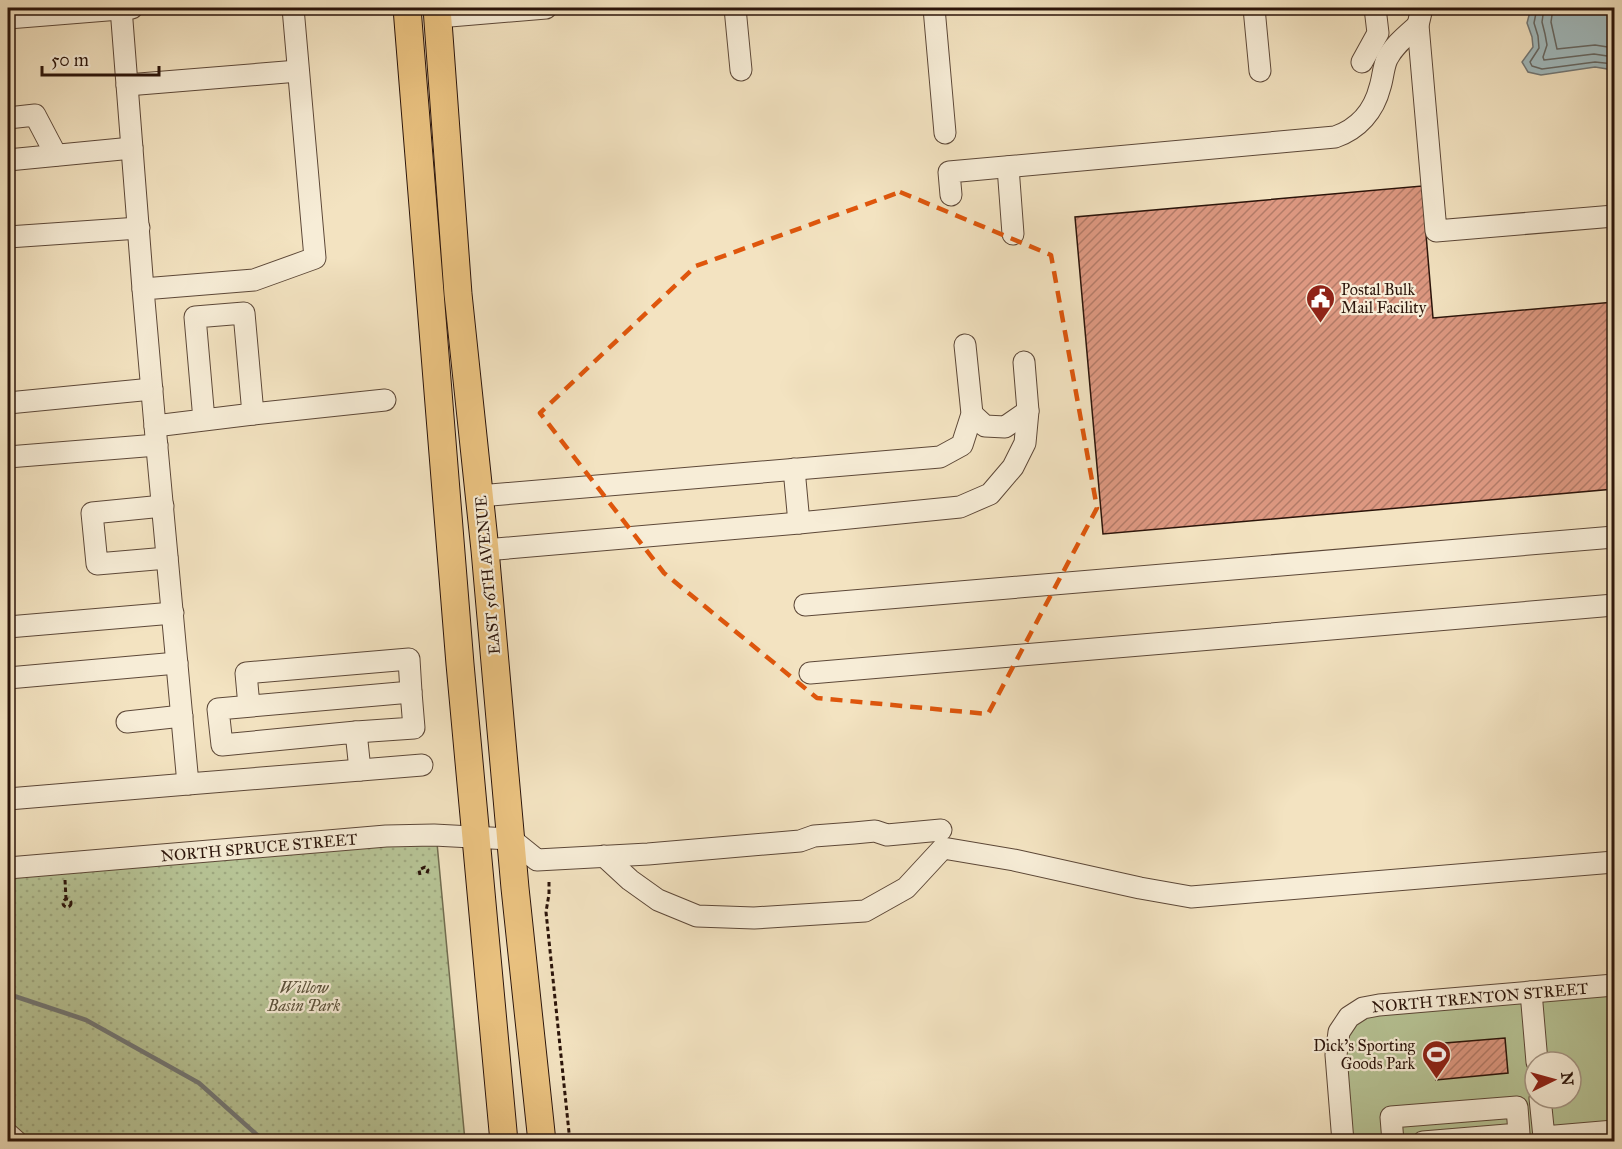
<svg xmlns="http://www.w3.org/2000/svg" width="1622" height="1149" font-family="'IM FELL Great Primer',serif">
<defs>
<pattern id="grass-dots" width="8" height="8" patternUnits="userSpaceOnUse" patternTransform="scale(1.5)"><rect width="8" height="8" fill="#b7c496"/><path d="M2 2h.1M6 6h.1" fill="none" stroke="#9ea880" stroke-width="1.8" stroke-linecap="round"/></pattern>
<pattern id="building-hatch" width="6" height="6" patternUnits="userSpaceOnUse" patternTransform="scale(1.5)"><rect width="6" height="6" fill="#dd9881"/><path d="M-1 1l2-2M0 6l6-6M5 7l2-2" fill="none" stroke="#b37b68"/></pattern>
</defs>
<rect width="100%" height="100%" fill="#f3e3c1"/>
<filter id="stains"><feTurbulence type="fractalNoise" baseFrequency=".00333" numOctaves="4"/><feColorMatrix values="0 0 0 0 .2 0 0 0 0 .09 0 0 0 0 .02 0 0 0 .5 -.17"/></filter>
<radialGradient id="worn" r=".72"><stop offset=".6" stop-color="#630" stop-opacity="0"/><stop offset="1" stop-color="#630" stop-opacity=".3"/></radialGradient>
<polygon fill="url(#grass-dots)" stroke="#716c50" stroke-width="1.5" points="437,843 465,1141 22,1141 8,1131 8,876 378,844"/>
<path fill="#b7c496" stroke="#716c50" stroke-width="1.5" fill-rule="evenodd" d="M1614 985V1141H1343L1336 1055 1349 1017ZM1535 1062H1571V1098H1535Z"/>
<polygon fill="#a1bbbf" stroke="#727877" stroke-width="1.5" points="1531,8 1614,8 1614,70 1595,67 1541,75 1528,72 1522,62 1533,47 1532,37 1527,23"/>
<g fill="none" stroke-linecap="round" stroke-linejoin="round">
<g stroke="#666864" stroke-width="1.5">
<polyline points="1537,8 1534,23 1538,36 1539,48 1530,62 1532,66 1542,69 1595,62 1614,64"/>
<polyline points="1544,8 1542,22 1545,34 1547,45 1543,57 1544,60 1594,54 1614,57"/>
<polyline points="1553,8 1551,22 1557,49 1595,45 1614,48"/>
</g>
<polyline stroke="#727877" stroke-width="4.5" points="8,994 86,1020 199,1083 265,1142"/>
</g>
<g fill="url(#building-hatch)" stroke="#2b140a" stroke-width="1.5">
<polygon points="1422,186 1433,318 1614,302 1614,489 1103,534 1075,217"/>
<polygon points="1505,1038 1508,1073 1436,1080 1433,1044"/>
</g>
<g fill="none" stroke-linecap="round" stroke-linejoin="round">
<defs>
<g id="minor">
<polyline points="121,8 143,289"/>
<polyline points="735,8 741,70"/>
<polyline points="934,8 945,133"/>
<polyline points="1254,8 1260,71"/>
<polyline points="1422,8 1418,25 1436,231 1614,216"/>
<polyline points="438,17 546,8"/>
<polyline points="8,18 132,8"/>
<polyline points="1362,62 1378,33 1375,8"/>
<polyline points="127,85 298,71"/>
<polyline points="8,118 35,115 56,155"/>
<polyline points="8,160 132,148"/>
<polyline points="1008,167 1013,234"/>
<path d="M951 195 949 172 1335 137C1358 129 1374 111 1380 87 1383 78 1383 68 1387 59 1394 45 1407 35 1418 25"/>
<polyline points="8,237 139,228"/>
<polyline points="8,403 152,389"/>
<polyline points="253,414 385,400"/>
<polyline points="972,414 985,426 1005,427 1028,411"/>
<polyline points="204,420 195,317 244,313 253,414 155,426 143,289 254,280 315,258 293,8"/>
<polyline points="155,426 188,784 422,765"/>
<polyline points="8,457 157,445"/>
<polyline points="794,469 799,523"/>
<polyline points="479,496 940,457 962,445 972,414 965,345"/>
<polyline points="163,506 92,513 97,564 167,558"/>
<polyline points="485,550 799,523 960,507 990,494 1013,467 1025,443 1028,411 1024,362"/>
<polyline points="805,605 1614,537"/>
<polyline points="8,627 173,613"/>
<polyline points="810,673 1614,605"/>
<polyline points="8,678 177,663"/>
<polyline points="249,706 246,673 409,659 411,692 218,709 222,745 356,732 360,770"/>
<polyline points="127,722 182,716"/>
<polyline points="356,732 414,728 411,692"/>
<polyline points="8,799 188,784"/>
<polyline points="604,856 630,880 658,900 697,916 754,918 865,911 906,888 943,848 1014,860 1140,888 1191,897 1614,862"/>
<polyline points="8,868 386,836 434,835 511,839 537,860 648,854 800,841 814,836 854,833 875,831 887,835 941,830"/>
<polyline points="1531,992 1537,1062"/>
<polyline points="1540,1098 1544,1137 1614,1131"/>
<polyline points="8,1134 17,1142"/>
<polyline points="1343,1142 1336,1055 1339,1032 1349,1017 1363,1008 1379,1005 1614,985"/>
<polyline points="1393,1142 1391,1117 1517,1107 1519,1134 1423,1142"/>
</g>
<g id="major">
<polyline points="407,8 460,664 504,1142"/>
<polyline points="437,8 458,294 485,550 515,888 542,1142"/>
</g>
</defs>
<use href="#minor" stroke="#5d4838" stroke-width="23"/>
<use href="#major" stroke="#2b140a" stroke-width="29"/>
<g stroke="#2b140a" stroke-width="3" stroke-dasharray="4.5 3" stroke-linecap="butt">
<polyline points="420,875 419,870 425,867 428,870 426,876"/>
<polyline points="65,880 66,899"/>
<polyline points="549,882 549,894 546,912 570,1142"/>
<circle cx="67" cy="903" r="4"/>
<polyline points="8,1091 10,1087"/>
<polyline points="88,1142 91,1139 94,1142"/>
</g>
<use href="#minor" stroke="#f7edd7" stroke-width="21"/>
<use href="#major" stroke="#eac280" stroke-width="27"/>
</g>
<path fill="none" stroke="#df560c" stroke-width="4.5" stroke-dasharray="12 8" stroke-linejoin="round" d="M900 192 1051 255 1097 508 988 714 817 698 664 573 540 413 696 266Z"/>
<defs>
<symbol id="civic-pin" viewBox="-11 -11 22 30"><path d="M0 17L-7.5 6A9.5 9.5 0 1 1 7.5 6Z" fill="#8f2418" stroke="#f7edd7"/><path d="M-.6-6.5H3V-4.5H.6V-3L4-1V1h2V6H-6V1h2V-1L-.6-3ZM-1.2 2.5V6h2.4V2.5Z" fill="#fff"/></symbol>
<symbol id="stadium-pin" viewBox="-11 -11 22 30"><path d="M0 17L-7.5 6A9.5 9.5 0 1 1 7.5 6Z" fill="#8f2418" stroke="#f7edd7"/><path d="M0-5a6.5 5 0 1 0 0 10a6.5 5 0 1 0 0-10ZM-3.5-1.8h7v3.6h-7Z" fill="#fff"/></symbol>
</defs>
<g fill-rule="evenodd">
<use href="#civic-pin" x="1304" y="282" width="33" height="45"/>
<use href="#stadium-pin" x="1420" y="1038" width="33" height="45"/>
</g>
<g text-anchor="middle" stroke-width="4.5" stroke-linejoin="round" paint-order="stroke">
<g font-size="16" fill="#2b140a" stroke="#f7edd7" text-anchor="start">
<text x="1341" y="295">Postal Bulk<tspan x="1341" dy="18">Mail Facility</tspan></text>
<text x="1415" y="1051" text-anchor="end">Dick’s Sporting<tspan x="1415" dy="18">Goods Park</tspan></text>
</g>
<g font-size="16" fill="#2b140a" stroke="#f7edd7">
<text transform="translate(487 575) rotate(-95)" y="6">EAST 56TH AVENUE</text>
<text transform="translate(259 847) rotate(-5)" y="6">NORTH SPRUCE STREET</text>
<text transform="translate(1480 997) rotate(-5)" y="6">NORTH TRENTON STREET</text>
</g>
<g font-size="16" font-style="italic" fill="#5c523b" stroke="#f7edd7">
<text x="304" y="993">Willow<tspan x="304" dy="18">Basin Park</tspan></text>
</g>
</g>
<rect width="1622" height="1149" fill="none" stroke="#f3e3c1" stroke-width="30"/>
<rect x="9" y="9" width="1604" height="1131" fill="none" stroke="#2b140a" stroke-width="3"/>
<rect x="15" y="15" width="1592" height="1119" fill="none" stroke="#2b140a" stroke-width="1.5"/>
<g transform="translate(1553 1080) rotate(85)"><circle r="28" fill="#f7edd7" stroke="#a59685" stroke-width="1.5"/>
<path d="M0-4.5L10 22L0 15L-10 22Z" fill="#8f2418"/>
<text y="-9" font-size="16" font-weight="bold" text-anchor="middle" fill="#2b140a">N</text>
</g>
<path d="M42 66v9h117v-9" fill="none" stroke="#2b140a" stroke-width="3"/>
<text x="51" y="66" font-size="18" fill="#2b140a" stroke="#f7edd7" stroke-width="4.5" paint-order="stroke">50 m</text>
<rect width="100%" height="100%" filter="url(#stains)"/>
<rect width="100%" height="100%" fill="url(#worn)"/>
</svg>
